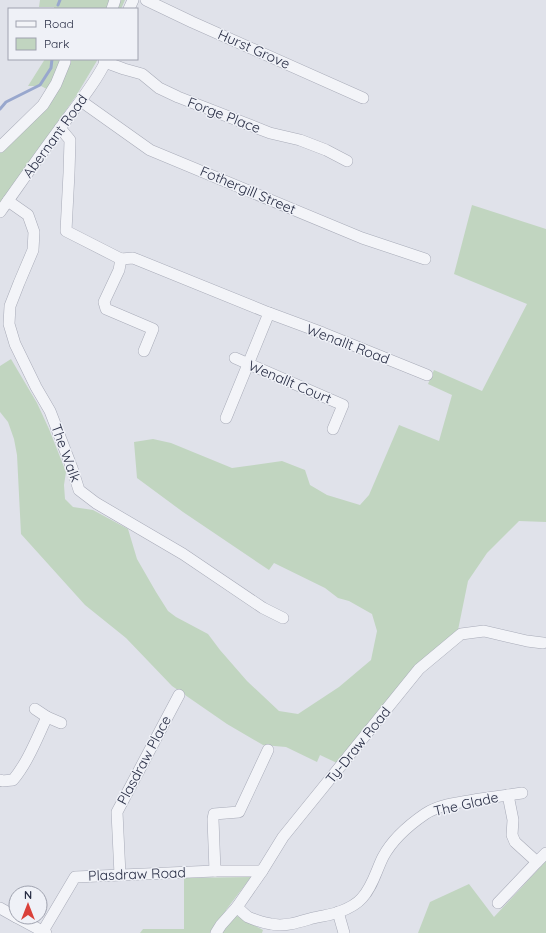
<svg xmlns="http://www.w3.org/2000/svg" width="546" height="933" font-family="Quicksand,sans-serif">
<rect width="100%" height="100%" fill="#e0e2ea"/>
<g fill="#c1d5c0">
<polygon points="40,0 125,0 121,9 54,9 54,7 39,7"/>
<polygon points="45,59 98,59 76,96 0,203 0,152 54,93 41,86 28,86"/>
<polygon points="472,205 546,229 546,522 519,521 487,553 468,581 458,630 337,763 320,755 317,762 286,747 263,745 227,724 172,686 126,638 85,605 21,534 17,455 14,439 8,422 0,412 0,366 11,359 37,403 49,429 66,472 64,485 65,499 73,507 93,510 128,529 137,559 156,592 168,611 176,617 208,634 220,650 247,681 279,711 298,714 339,687 371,660 377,631 372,614 349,601 338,598 325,588 274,563 269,570 183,512 137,478 134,442 153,439 171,443 232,468 282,461 305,470 310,485 327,495 360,505 369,495 399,425 439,441 452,395 428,384 434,370 482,391 527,304 454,274"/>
<polygon points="546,861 546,933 418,933 430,902 469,884 494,917"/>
<polygon points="251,877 226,910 263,930 262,933 140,933 143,929 184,929 184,878"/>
</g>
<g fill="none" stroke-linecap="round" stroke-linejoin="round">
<g stroke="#98a7cd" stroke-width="3">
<polyline points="58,5 60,0"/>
<polyline points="0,109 6,102 40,85 51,68 52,59"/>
</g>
<defs>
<g id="minor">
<polyline points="146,0 192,22 363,98"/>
<polyline points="112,9 115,0"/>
<polyline points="129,9 133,0"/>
<polyline points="104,59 105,62 124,69 142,74 159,88 178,97 270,133 300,140 326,150 347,161"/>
<polyline points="81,101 150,150 362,238 425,259"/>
<polyline points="60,128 70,140 69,173 66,231 121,259"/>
<polyline points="0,147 43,105 56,84 65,62 65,59"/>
<polyline points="8,201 28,215 34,232 33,250 19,283 10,306 9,324 15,344 36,387 50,411 72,468 79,490 96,503 183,554 263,608 283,618"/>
<path d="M0 212C20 184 40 155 61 127 77 105 95 84 107 59"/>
<polyline points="121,259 133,258 269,313 323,333 427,375"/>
<polyline points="121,259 119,270 104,302 106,309 153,329 144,351"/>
<polyline points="235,358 343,405 333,429"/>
<polyline points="226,418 269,313"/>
<polyline points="35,709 47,717"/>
<path d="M0 780 2 781 13 780C28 762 37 738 47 717L61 723"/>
<polyline points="508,795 513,820 512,835 515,842 537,862 546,853"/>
<polyline points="215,871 213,819 214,814 239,812 268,750"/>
<polyline points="120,875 117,812 179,695"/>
<polyline points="498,903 537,862"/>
<path d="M237 907C240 910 244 914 248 917 255 920 264 923 271 924 285 927 299 922 313 918 321 916 331 915 339 912 347 909 357 904 362 898 373 886 376 871 383 857 392 840 409 825 425 814 440 804 462 802 480 799 494 797 508 795 522 793"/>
<polyline points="0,908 16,917"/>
<polyline points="338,912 344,933"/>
<polyline points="16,917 46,933"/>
<polyline points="43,931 75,877 215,871 262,871"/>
<polyline points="216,933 221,925 237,907 262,871 283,837 419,669 461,634 484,631 527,641 543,643"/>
</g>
</defs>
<use href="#minor" stroke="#a8abb8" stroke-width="12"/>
<use href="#minor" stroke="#f3f4f8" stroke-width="11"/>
</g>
<g text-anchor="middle" stroke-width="3" stroke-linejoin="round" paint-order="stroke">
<g font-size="14" fill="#272c43" stroke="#eff1f7">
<text transform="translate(254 49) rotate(24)" y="5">Hurst Grove</text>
<text transform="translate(224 115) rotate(21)" y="5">Forge Place</text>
<text transform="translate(55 136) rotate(-54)" y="5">Abernant Road</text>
<text transform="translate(248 190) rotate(23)" y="5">Fothergill Street</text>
<text transform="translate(348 344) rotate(21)" y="5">Wenallt Road</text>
<text transform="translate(290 382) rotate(23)" y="5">Wenallt Court</text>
<text transform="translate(66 453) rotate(70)" y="5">The Walk</text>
<text transform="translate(358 745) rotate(-51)" y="5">Ty-Draw Road</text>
<text transform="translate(144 760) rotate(-62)" y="5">Plasdraw Place</text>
<text transform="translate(466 804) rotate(-13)" y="5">The Glade</text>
<text transform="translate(137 874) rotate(-2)" y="5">Plasdraw Road</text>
</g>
</g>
<rect x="8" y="8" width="130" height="52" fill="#eff1f7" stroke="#9fa2af"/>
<rect x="16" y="21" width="20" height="6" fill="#f3f4f8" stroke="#9fa2af"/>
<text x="44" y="28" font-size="12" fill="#272c43">Road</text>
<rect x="16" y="38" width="20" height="12" fill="#c1d5c0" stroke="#9fa2af"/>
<text x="44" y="48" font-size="12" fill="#272c43">Park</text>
<g transform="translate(28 905)"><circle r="19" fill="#eff1f7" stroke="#9fa2af"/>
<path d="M0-3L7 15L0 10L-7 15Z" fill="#da403a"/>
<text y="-6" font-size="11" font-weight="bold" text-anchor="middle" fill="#272c43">N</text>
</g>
</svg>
